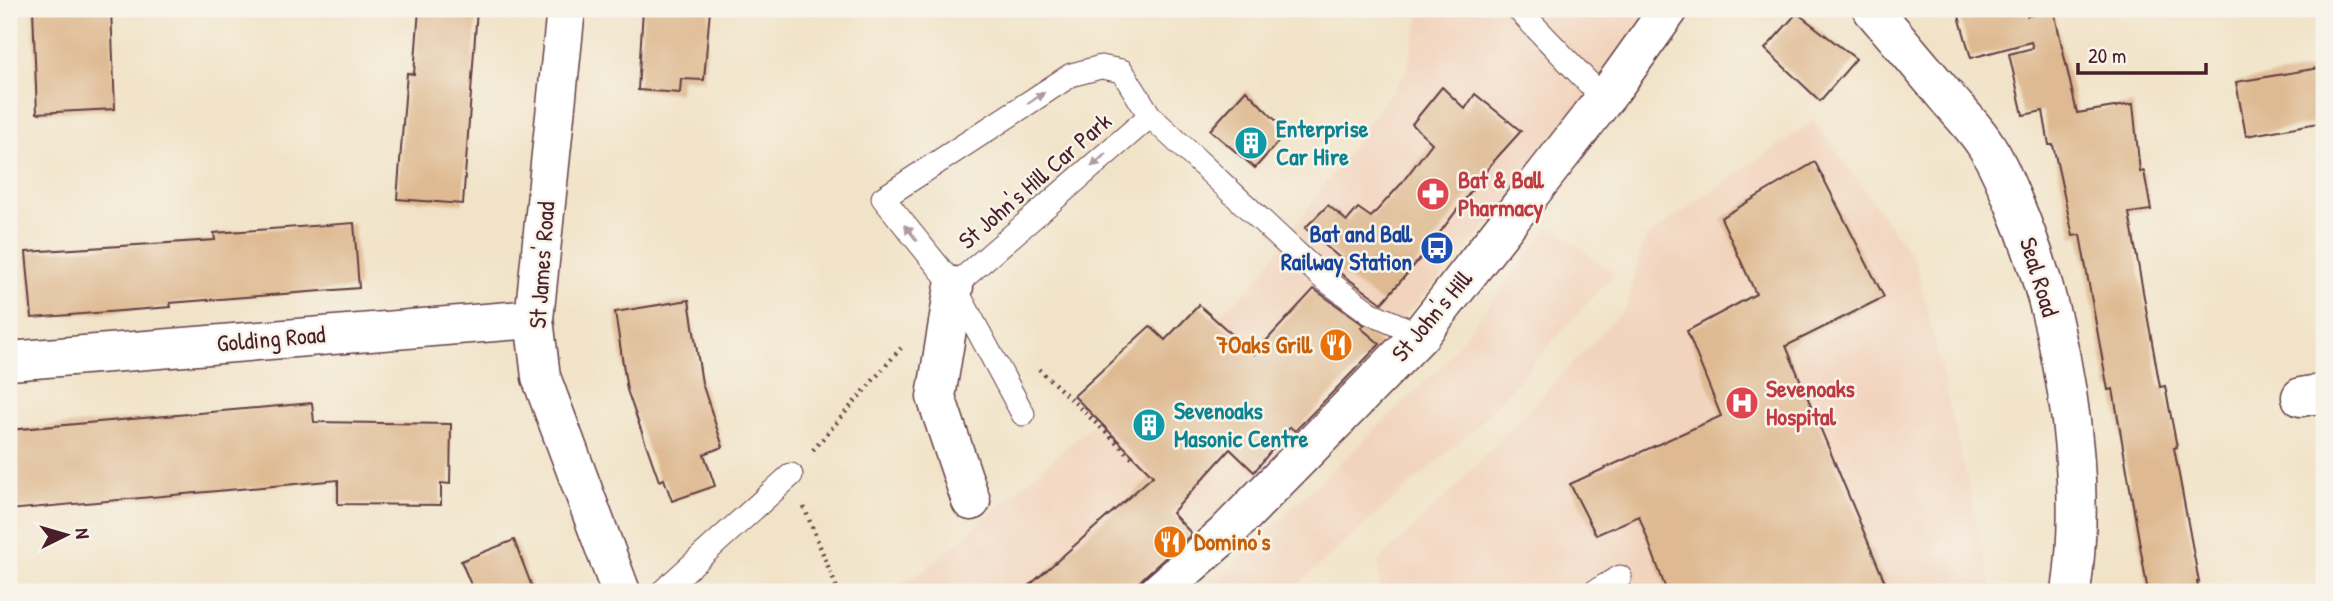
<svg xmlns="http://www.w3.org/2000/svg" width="2333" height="601" font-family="'Patrick Hand',sans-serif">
<rect width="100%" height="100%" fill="#f7f3e8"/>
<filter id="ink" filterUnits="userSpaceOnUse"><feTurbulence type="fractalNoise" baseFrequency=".0143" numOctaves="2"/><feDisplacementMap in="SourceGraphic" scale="14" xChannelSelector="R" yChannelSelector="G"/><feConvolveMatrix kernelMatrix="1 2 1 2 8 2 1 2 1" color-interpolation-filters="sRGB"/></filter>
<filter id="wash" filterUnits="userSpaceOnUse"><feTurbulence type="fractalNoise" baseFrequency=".00686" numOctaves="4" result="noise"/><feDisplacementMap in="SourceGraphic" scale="28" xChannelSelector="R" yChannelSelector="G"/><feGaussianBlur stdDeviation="1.57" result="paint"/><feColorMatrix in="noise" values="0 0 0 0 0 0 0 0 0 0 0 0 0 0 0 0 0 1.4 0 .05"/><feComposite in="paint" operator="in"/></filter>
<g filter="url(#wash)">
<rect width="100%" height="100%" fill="#f1e3c8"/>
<g fill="#f2d4be">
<polygon points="1421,9 1651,9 1556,150 1202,539 1138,592 880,592 923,572 1253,285 1407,70"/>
<polygon points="1814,120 1916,262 1993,592 1380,592 1378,562 1444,499 1627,306 1645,238"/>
<polygon points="1550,226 1614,273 1477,426 1289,592 1204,592 1441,367"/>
</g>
<g id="blocks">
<g fill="#deb991">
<polygon points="33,9 111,9 115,109 37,113"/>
<polygon points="419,9 477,9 463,204 397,199 407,73 414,74"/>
<polygon points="643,9 710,9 704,80 681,79 680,93 638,90"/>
<polygon points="1957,9 2026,9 2027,16 2054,11 2077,113 2133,104 2140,172 2144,171 2151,210 2129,213 2160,387 2165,386 2177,447 2174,448 2199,582 2197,582 2199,592 2148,592 2113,389 2108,390 2080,235 2073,236 2053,145 2049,145 2043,111 2023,115 2009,54 2033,48 2031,42 1971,58"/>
<polygon points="1797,13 1856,59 1820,101 1765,49"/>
<polygon points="2319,68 2324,94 2324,122 2246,136 2236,82"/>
<polygon points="1442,87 1465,109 1475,94 1521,131 1493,162 1423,255 1382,303 1333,268 1341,259 1305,228 1328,205 1347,221 1358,208 1371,217 1400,185 1432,143 1412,124"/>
<polygon points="1246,90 1287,132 1255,168 1210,130"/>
<polygon points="1815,162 1884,297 1786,346 1889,592 1667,592 1639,516 1596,535 1570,484 1721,416 1687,331 1756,294 1721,218"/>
<polygon points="354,223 359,288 170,303 171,307 32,318 26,252 215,240 214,233"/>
<polygon points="1314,289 1364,325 1361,328 1380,344 1295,431 1290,427 1254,472 1230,449 1172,513 1192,534 1145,576 1130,592 1022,592 1153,476 1074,396 1150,326 1165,340 1199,305 1254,354"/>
<polygon points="689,300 702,383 723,447 704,454 715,486 672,501 664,479 659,481 627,390 615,312"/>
<polygon points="312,403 314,422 451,424 450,484 441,483 441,505 338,504 338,480 9,510 9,430"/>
<polygon points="514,540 534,592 474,592 461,561"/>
</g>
</g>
</g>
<g filter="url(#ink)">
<use href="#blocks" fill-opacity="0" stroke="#633c43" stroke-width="2"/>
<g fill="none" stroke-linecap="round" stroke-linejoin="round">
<defs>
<g id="lane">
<polyline points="1518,9 1604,99"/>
<polyline points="954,286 1150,116"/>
<polyline points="1023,414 954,286 883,198 1071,75 1101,67 1122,71 1150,116 1323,278 1370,313 1420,335"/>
<polyline points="662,592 791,475"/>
<polyline points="1594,592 1620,577"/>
</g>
<g id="street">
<polyline points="566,9 534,319 541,377 621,592"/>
<polyline points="954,286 936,397 971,501"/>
<polyline points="9,361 534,319"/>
<polyline points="2301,397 2324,393"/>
</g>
<polyline id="primary" points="1159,592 1224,535 1420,335 1612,89 1669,9"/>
<path id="highway" d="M1872 9C1898 39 1923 69 1948 99 1960 113 1975 128 1985 144 1997 161 2005 182 2013 201 2062 315 2089 469 2071 592"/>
</defs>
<use href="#lane" stroke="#633c43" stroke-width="25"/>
<use href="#street" stroke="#633c43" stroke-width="41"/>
<use href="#primary" stroke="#633c43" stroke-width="41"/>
<use href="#highway" stroke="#633c43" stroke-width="41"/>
<g stroke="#633c43" stroke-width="4.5" stroke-dasharray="2 5" stroke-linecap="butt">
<polyline points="1039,369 1134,459"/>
<polyline points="813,450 901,348"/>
<polyline points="804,507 838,591 836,592"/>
</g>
<use href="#lane" stroke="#fff" stroke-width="23"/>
<use href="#street" stroke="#fff" stroke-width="38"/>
<use href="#primary" stroke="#fff" stroke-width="38"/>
<use href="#highway" stroke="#fff" stroke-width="38"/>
</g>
<defs><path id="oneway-solid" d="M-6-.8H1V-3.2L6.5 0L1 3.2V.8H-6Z" transform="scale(1.75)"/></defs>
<g fill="#ae9aa0">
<use href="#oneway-solid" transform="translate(1036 98) rotate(-33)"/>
<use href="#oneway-solid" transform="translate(1099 160) rotate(139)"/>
<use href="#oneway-solid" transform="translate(911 233) rotate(-128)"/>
</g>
</g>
<defs>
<symbol id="building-disc" viewBox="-11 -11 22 22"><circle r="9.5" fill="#0f9aa8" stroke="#f7f3e8"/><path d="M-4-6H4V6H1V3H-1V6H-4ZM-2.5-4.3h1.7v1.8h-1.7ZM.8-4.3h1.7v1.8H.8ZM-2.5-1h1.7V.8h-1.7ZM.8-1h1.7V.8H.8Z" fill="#fff"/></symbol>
<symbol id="pharmacy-disc" viewBox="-11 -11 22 22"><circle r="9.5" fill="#e0444e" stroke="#f7f3e8"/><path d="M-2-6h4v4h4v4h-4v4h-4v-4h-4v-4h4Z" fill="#fff"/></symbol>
<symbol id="bus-disc" viewBox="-11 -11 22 22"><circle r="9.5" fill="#1a4fb4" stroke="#f7f3e8"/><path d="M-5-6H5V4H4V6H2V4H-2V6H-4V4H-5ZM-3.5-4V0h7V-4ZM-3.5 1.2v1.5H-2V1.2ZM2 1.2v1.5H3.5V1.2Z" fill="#fff"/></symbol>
<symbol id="restaurant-disc" viewBox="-11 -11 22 22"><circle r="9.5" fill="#e8710a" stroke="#f7f3e8"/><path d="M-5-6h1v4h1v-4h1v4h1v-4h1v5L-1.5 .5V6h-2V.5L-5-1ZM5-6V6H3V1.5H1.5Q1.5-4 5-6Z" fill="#fff"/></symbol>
<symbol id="hospital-disc" viewBox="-11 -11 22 22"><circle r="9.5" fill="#e0444e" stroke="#f7f3e8"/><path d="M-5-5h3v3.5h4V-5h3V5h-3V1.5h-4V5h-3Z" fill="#fff"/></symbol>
</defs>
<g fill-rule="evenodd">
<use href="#building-disc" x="1232" y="124" width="38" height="38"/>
<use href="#pharmacy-disc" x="1414" y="175" width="38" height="38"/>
<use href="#bus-disc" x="1418" y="229" width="38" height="38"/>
<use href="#restaurant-disc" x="1317" y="326" width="38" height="38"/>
<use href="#hospital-disc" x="1723" y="384" width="38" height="38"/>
<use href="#building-disc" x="1130" y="406" width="38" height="38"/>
<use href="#restaurant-disc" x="1151" y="523" width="38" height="38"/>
</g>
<g text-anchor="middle" stroke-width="5" stroke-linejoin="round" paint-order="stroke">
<g font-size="24" font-weight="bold" fill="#0d838f" stroke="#f7f3e8" text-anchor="start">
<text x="1276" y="137">Enterprise<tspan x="1276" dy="28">Car Hire</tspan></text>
<text x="1174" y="419">Sevenoaks<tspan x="1174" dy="28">Masonic Centre</tspan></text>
</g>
<g font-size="24" font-weight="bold" fill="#be3a42" stroke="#f7f3e8" text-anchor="start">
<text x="1458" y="188">Bat &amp; Ball<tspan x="1458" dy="28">Pharmacy</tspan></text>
<text x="1766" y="397">Sevenoaks<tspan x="1766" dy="28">Hospital</tspan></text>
</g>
<g font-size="24" fill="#4a1f2b" stroke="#f7f3e8">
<text transform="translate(1035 181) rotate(-41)" y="8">St John's Hill Car Park</text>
<text transform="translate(542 265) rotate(-86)" y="8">St James' Road</text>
<text transform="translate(2039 277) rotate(73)" y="8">Seal Road</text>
<text transform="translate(1432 316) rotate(-50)" y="8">St John's Hill</text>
<text transform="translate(271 339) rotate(-5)" y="8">Golding Road</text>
</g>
<g font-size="24" font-weight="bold" fill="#164399" stroke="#f7f3e8" text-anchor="end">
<text x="1412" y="242">Bat and Ball<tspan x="1412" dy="28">Railway Station</tspan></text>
</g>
<g font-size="24" font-weight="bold" fill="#c56008" stroke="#f7f3e8" text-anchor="end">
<text x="1312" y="353">7Oaks Grill</text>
<text x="1194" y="550" text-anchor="start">Domino's</text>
</g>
</g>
<rect width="2333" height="601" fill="none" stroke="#f7f3e8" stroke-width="35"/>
<g transform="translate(66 535) rotate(85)" stroke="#f7f3e8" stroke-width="5" paint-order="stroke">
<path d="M0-5L12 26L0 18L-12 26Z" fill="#4a1f2b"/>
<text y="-10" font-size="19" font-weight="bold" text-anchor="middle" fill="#4a1f2b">N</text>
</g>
<path d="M2078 63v10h128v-10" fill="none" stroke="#4a1f2b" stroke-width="3.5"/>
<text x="2088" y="63" font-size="21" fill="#4a1f2b" stroke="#f7f3e8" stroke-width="5" paint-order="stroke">20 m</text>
</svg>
